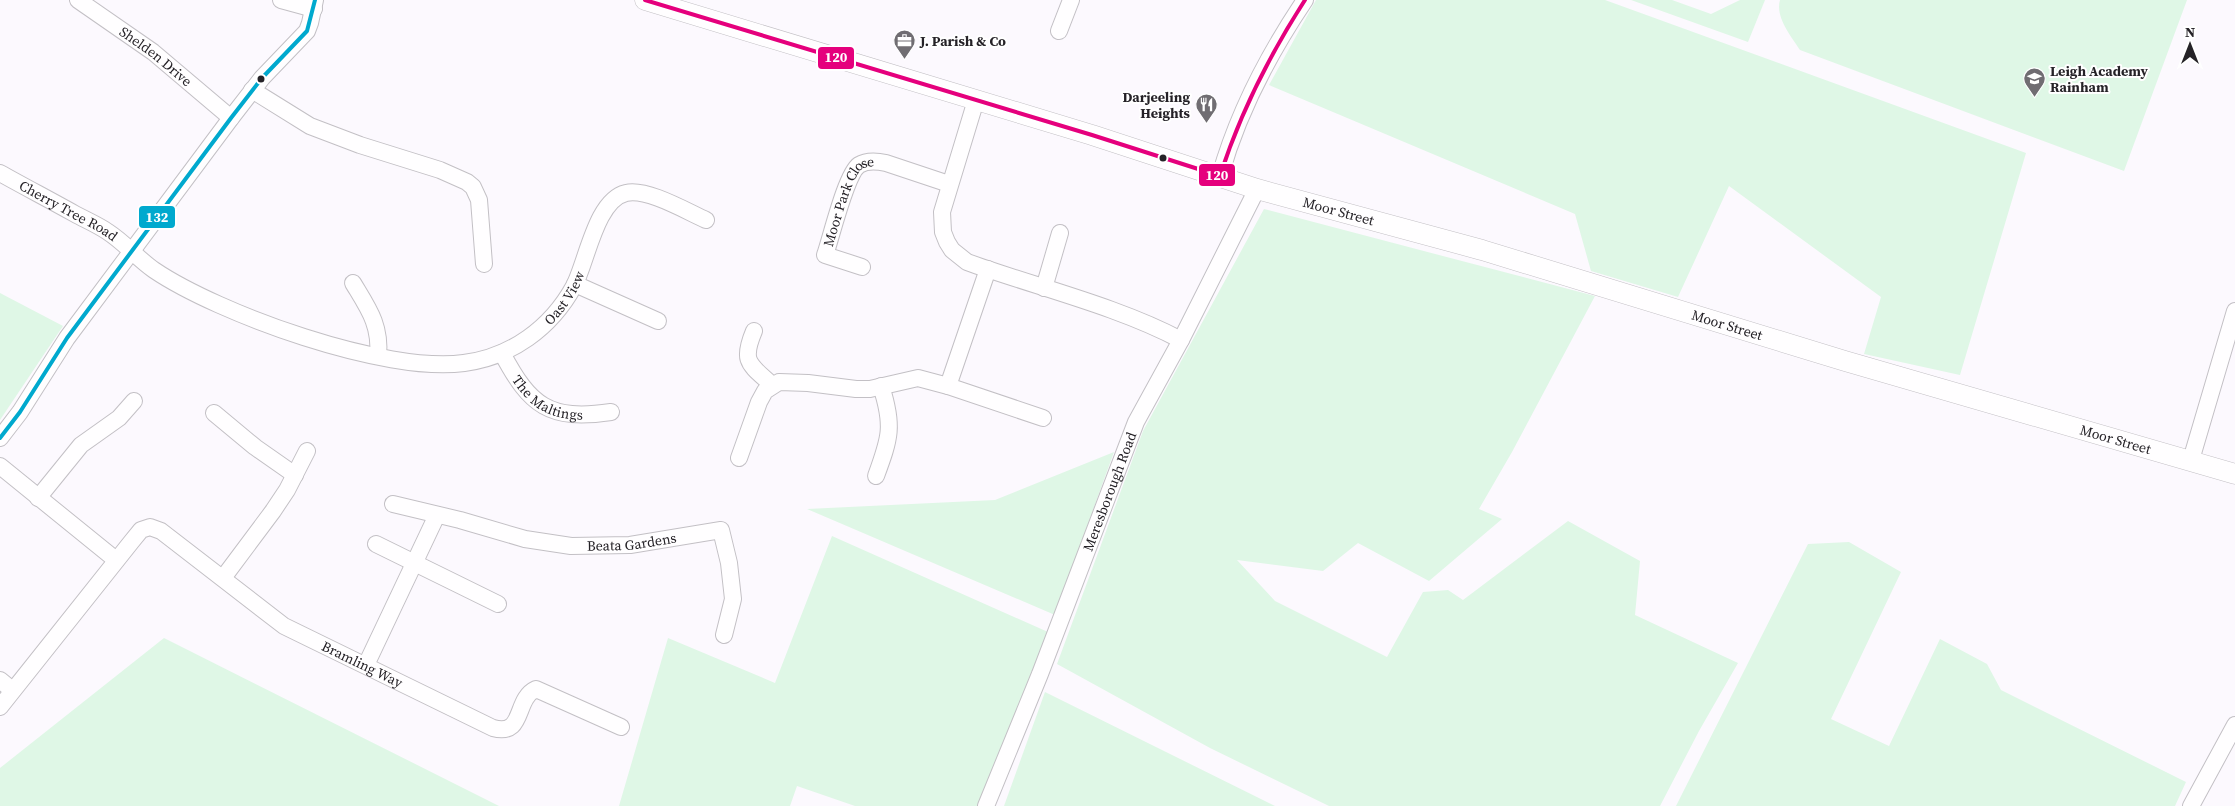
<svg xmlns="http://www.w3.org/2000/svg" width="2235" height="806" font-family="'Source Serif 4',serif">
<rect width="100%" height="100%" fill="#fcf9fe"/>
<g fill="#dff7e6">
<polygon points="1316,0 1605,0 2026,153 1960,375 1864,354 1881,297 1729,186 1678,297 1591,271 1575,214 1269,85"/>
<polygon points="1631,0 1672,0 1711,14 1740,0 1765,0 1748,42"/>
<path d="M1780 0H2187L2124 171 1800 50C1791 36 1775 17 1780 0Z"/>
<polygon points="1264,209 1595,296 1512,452 1479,509 1502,519 1429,581 1358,543 1323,571 1237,560 1275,601 1387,657 1423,592 1448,590 1463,600 1568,521 1640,561 1635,615 1738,663 1699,731 1660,806 1329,806 1210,748 1057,664 1143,431"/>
<polygon points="0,293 63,326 0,420"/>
<polygon points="1114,452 1055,615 807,509 995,500"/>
<polygon points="832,536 1048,632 979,806 855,806 797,786 790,806 619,806 668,638 775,683"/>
<polygon points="1849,542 1901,572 1831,719 1889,746 1940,639 1987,664 2001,690 2186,782 2175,806 1676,806 1808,544"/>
<polygon points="164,638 499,806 0,806 0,768"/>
<polygon points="1045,692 1275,806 1004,806"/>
</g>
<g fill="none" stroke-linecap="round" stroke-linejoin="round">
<defs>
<g id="minor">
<path id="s1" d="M78 0 153 52 231 118"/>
<polyline points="281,0 314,9"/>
<polyline points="1059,31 1071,0"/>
<polyline points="252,90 310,126 360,145 440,170 467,182 473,187 479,200 484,264"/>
<path d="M976 100 942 212 943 232 947 242 952 250 967 262C1036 287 1117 306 1181 340"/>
<path id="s2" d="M0 173C25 187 50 200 75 214 86 220 98 225 108 232 125 243 138 259 154 270 219 314 386 374 464 363 511 357 551 328 574 286 587 261 596 200 626 193 647 188 686 211 706 220"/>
<path d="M1220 176C1238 112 1268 55 1305 0"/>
<path id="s3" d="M862 267 825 255C831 238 846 174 859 165 867 160 877 161 886 163L949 184"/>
<path d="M353 283C368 308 381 325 378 356"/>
<polyline points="575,284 658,321"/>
<polyline points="1044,288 1060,233"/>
<path d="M754 331C741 362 749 364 772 385"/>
<path id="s4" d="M502 353C530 406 549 421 611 412"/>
<polyline points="948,386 1043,418"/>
<polyline points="214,413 255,447 295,475"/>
<polyline points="0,438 20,412 67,338 231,118 262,78 307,31 310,23 315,0"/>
<polyline points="739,458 759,402 765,391 779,382 808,383 856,389 870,389 918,378 948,386 988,269"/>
<polyline points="2191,460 2235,311"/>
<polyline points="0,466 116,560"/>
<path d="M876 476C890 438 894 426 881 386"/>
<polyline points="38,498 81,445 119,418 134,401"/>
<path id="s5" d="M393 504 460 520 525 539 571 546 630 545 721 530 729 563 733 599 724 635"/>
<polyline points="376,544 498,604"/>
<polyline points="223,578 273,511 287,490 307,451"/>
<polyline points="366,665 437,515"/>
<polyline points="0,680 12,690"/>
<path id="s6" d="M0 707 132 541 141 530 150 527 161 531 284 626 493 728C525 737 514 699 536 689L621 727"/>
<path id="s7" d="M986 806 1040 674 1136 422 1181 340 1257 189"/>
<polyline points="2191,806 2235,725"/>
</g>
<g id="major">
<path id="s8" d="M645 0 1092 135 1257 189 1482 250 1845 361 2235 474"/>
</g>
</defs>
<use href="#minor" stroke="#c3c0c5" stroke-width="18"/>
<use href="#major" stroke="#c3c0c5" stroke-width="21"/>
<use href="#minor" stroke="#fffeff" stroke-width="16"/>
<use href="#major" stroke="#fffeff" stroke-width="20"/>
<defs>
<path id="bus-1" d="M645 0 1092 135 1220 176C1240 113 1269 56 1305 0"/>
<polyline id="bus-2" points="0,438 20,412 67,338 231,118 262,78 307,31 315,0"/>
</defs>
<use href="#bus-1" stroke="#fff" stroke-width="8"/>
<use href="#bus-2" stroke="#fff" stroke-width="8"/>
<use href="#bus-1" stroke="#e5007d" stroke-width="4"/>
<use href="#bus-2" stroke="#00a9ce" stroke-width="4"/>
</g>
<defs>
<symbol id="office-pin" viewBox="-11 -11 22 30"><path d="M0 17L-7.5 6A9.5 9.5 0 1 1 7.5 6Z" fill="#706d72" stroke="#fff"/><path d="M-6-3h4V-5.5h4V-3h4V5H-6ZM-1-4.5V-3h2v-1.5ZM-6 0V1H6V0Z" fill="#fff"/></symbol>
<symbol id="school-pin" viewBox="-11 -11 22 30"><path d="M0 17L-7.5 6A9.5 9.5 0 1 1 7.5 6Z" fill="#706d72" stroke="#fff"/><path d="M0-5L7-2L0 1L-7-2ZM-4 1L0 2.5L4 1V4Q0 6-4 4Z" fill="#fff"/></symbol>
<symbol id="restaurant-pin" viewBox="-11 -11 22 30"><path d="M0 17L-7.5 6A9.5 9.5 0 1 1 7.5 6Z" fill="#706d72" stroke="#fff"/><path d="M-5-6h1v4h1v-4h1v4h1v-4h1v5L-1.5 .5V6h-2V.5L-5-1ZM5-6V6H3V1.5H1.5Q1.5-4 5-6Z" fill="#fff"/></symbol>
</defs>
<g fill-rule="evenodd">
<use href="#office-pin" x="892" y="28" width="25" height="34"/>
<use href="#school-pin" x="2022" y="66" width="25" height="34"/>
<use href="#restaurant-pin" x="1194" y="92" width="25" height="34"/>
</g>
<g fill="#252227" stroke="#fff" stroke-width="2">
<circle cx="261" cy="79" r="4.5"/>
<circle cx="1163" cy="158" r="4.5"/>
</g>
<g text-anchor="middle" stroke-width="4" stroke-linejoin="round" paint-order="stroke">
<g font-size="14" font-weight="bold" fill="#252227" stroke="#fff" text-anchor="start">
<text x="920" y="46">J. Parish &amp; Co</text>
<text x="2050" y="76">Leigh Academy<tspan x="2050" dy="16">Rainham</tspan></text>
<text x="1190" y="102" text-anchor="end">Darjeeling<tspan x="1190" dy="16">Heights</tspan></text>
</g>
<g font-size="14" fill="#252227" stroke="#fff">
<text dy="5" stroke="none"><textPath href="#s1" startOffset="96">Shelden Drive</textPath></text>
<text dy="5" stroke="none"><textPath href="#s3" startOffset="100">Moor Park Close</textPath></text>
<text dy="5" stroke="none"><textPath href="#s2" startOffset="78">Cherry Tree Road</textPath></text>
<text dy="5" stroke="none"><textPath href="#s8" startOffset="725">Moor Street</textPath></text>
<text dy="5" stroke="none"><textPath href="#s2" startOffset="635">Oast View</textPath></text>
<text dy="5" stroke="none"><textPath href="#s8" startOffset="1130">Moor Street</textPath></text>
<text dy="5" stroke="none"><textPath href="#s4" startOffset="68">The Maltings</textPath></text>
<text dy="5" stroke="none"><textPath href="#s8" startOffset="1535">Moor Street</textPath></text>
<text dy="5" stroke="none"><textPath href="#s7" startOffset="338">Meresborough Road</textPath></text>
<text dy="5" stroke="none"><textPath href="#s5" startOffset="244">Beata Gardens</textPath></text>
<text dy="5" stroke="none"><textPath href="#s6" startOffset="490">Bramling Way</textPath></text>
</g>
</g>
<g stroke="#fff" stroke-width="2">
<rect x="817" y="46" width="38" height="24" rx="5" fill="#e5007d"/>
<rect x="1198" y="163" width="38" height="24" rx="5" fill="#e5007d"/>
<rect x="138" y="205" width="38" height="24" rx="5" fill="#00a9ce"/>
</g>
<g font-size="14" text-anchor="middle" font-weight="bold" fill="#fff">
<text x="836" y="62">120</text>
<text x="1217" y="180">120</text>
<text x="157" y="222">132</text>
</g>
<g transform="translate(2190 45)" stroke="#ffffff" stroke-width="4" paint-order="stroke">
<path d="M0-4L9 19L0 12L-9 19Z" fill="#252227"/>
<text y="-8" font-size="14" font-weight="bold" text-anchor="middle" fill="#252227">N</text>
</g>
</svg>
